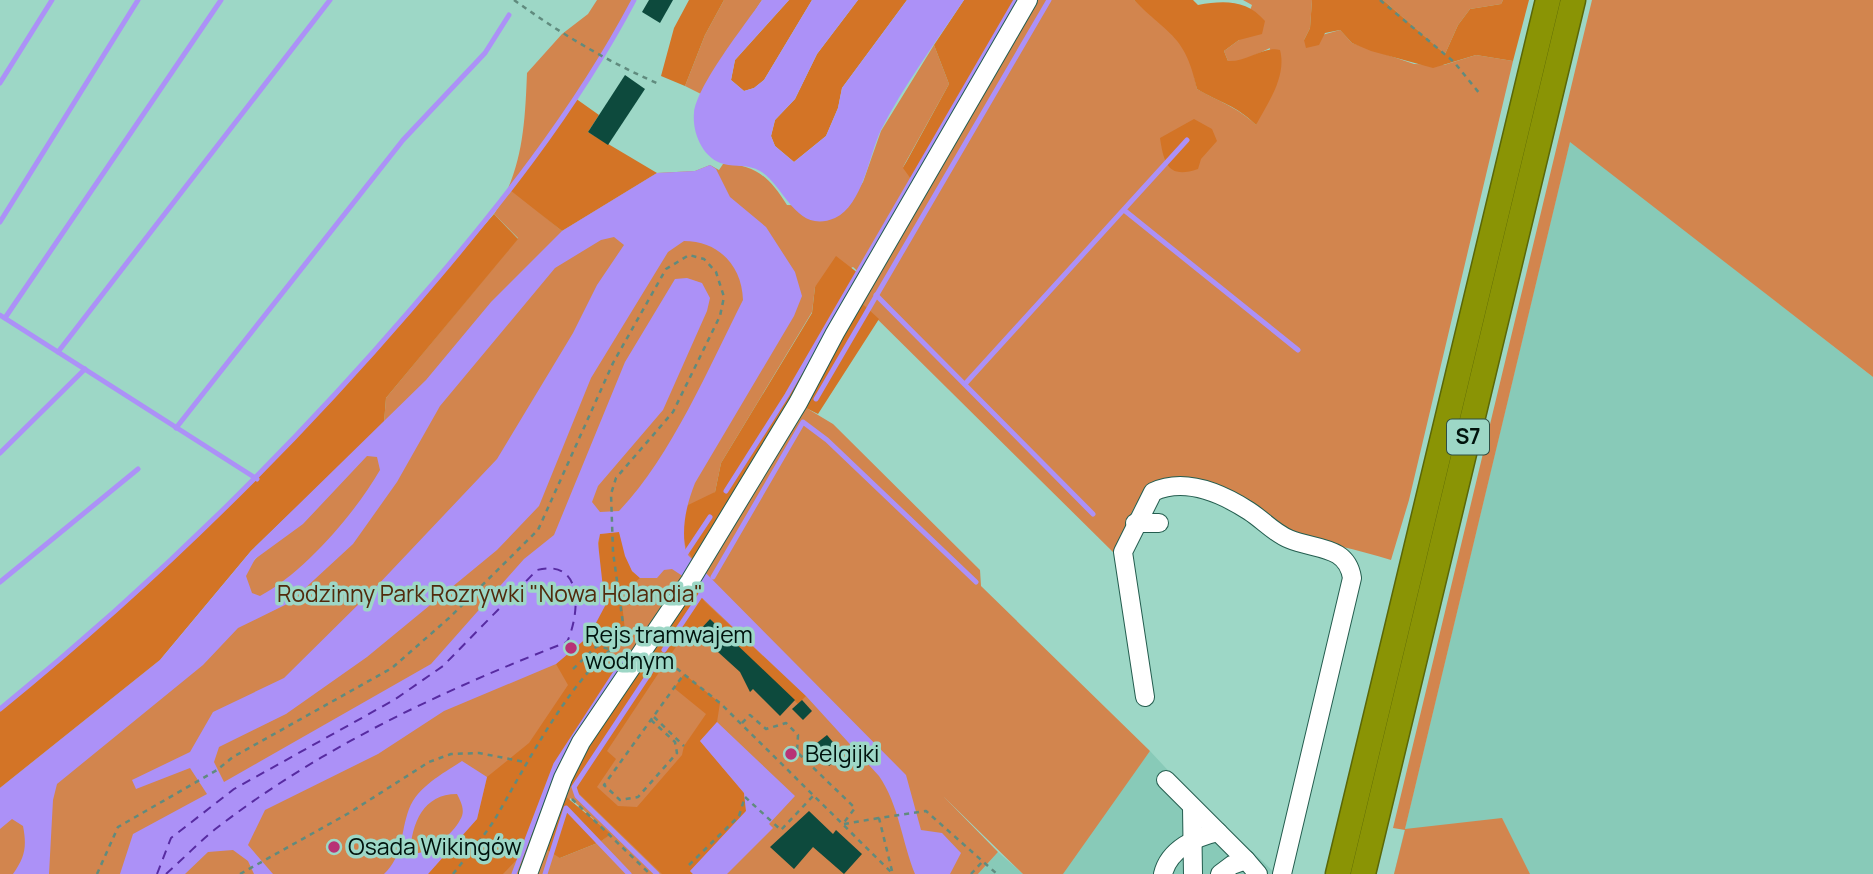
<svg xmlns="http://www.w3.org/2000/svg" width="1873" height="874" font-family="Manrope,sans-serif">
<rect width="100%" height="100%" fill="#9dd7c6"/>
<g fill="#88cab8">
<polygon points="1570,141 1873,377 1873,874 1394,874"/>
<polygon points="1150,751 1177,780 1276,874 1058,874"/>
<polygon points="998,852 1023,874 978,874"/>
</g>
<g fill="#d2854e" fill-rule="evenodd">
<path d="M597 0H634L603 58 511 189 562 231 657 173 695 171 710 165 719 170 723 164C756 164 770 178 787 205L847 207 863 182 881 131 934 45 949 84 903 167 1028 0H1134L1175 36 1190 57 1197 89C1219 102 1236 106 1256 125L1270 48 1242 61H1228L1224 51 1239 40 1252 5 1243 0H1312L1310 28 1304 40 1340 30 1352 43 1414 64 1444 65 1476 55 1513 61 1409 500 1391 560C1358 549 1321 544 1288 530 1241 509 1168 438 1133 510 1126 525 1119 538 1116 555L856 298 867 280 853 267 815 287 812 312 721 463 715 492 683 537 798 403 833 424 980 570 981 586 1150 751 1063 874H1023L943 796 998 852 978 874H0V788L160 660 384 423 386 398 518 238 494 214C523 171 525 123 527 73L562 34 588 14ZM570 798 610 834 600 842 560 858Z"/>
<polygon points="724,0 762,0 701,94 685,86 705,35"/>
<polygon points="1383,0 1503,0 1501,4 1470,9 1458,25 1445,54"/>
<polygon points="1592,0 1873,0 1873,377 1570,142 1405,829 1502,818 1530,874 1394,874 1405,830 1393,828"/>
</g>
<g fill="#d37426">
<polygon points="689,0 724,0 705,35 685,86 661,76 674,28"/>
<polygon points="789,0 812,0 764,80 754,88 744,91 731,80 735,60"/>
<polygon points="858,0 907,0 842,88 838,108 826,136 794,162 775,146 771,136 775,120 795,99 817,54"/>
<polygon points="964,0 1028,0 919,190 903,168 949,84 934,45"/>
<path d="M1134 0H1193L1198 5C1225 0 1247 0 1265 21L1262 34 1239 40 1224 51 1228 61C1247 62 1263 46 1280 50 1287 76 1268 103 1256 125 1236 105 1220 103 1197 89 1185 34 1169 36 1134 0Z"/>
<polygon points="1312,0 1383,0 1445,54 1458,25 1470,9 1501,4 1503,0 1529,0 1513,61 1476,55 1433,68 1371,51 1352,43 1340,30 1325,33 1319,45 1306,48 1304,40 1310,28"/>
<polygon points="575,98 599,115 588,132 657,173 562,231 510,190"/>
<path d="M1194 119 1212 129 1217 141 1201 159 1198 169C1169 179 1164 165 1160 138Z"/>
<polygon points="494,214 518,239 386,398 384,423 251,551 160,660 0,788 0,709 56,664 257,479 373,353"/>
<path d="M836 256 867 280 856 298 879 319 818 414 798 404 699 566C679 545 683 533 686 506L715 492 721 463 812 313 815 287Z"/>
<polygon points="619,532 632,571 640,578 621,594 626,640 604,655 616,659 626,672 690,581 705,602 806,696 798,704 710,619 697,633 689,627 607,751 616,759 597,787 618,806 637,807 682,755 684,746 706,714 674,688 684,674 720,703 717,722 700,741 744,793 746,811 690,871 693,874 662,874 563,778 559,791 611,834 600,842 560,858 539,845 558,791 549,785 525,851 503,874 428,874 477,819 487,777 529,743 568,685 556,664 589,636 600,534"/>
</g>
<g fill="#ac91f7" fill-rule="evenodd">
<path d="M762 0H789L735 60 731 80 744 91 754 88 764 80 812 0H858L817 54 795 99 775 120 771 136 775 146 794 162 826 136 838 108 842 88 907 0H964C936 42 904 85 881 130 869 155 863 205 835 218 796 235 785 186 760 171 748 164 736 167 724 164 703 159 692 133 694 113 697 85 745 25 762 0Z"/>
<path d="M710 165 716 169 730 197 766 227 795 272 802 296 794 316 695 483C686 506 681 528 686 553L906 775 921 830 942 833 961 853 950 874H915C902 842 899 805 879 776L806 696 700 596 690 581 672 569 664 570 657 578H640L632 571 625 556 619 532 600 534 598 543 605 606 589 636 556 664 444 711 378 754 265 810 248 845 273 874H254L248 861 233 850 208 852 185 874H120L133 834 207 794 190 768 136 789 132 780 190 752 213 712 284 678 374 589 497 459 573 333 597 285 624 245 614 237 601 240 555 268 440 406 397 482 353 544 289 603 238 628 203 665 57 784 53 800 49 874H13C25 857 27 847 23 826L12 819 0 829V788L160 660 251 551 426 380 491 302 562 231 657 173 695 171ZM684 241C719 241 742 266 743 300 709 367 671 457 619 511L600 512 592 502 598 486 663 410 707 311 710 298 702 283 687 278 675 279 625 362 554 535 524 559 431 664 224 782 214 762 219 747 286 714 367 657 497 550 539 506 591 378 668 252ZM367 456 377 457 380 470C355 513 305 572 260 596L252 593 246 576 255 559 303 524Z"/>
<polygon points="717,722 795,796 769,824 773,828 727,874 693,874 690,871 746,811 744,793 700,741"/>
<path d="M462 761 487 777 477 819 428 874H384C404 855 400 833 409 809 418 786 444 773 462 761ZM457 794C461 802 466 811 460 820 452 835 427 857 410 853 412 823 423 794 457 794Z"/>
</g>
<g fill="none" stroke-linecap="round" stroke-linejoin="round">
<g stroke="#ac91f7" stroke-width="5">
<polyline points="0,83 52,0"/>
<polyline points="1124,210 1298,350"/>
<polyline points="0,222 138,0"/>
<polyline points="876,295 1093,514"/>
<polyline points="0,315 257,479"/>
<polyline points="5,318 221,0"/>
<polyline points="58,352 330,0"/>
<polyline points="965,384 1187,140"/>
<polyline points="816,399 1049,0"/>
<polyline points="176,428 403,140 485,53 509,15"/>
<polyline points="0,453 85,369"/>
<polyline points="726,491 787,395 1016,0"/>
<polyline points="686,553 710,517"/>
<polyline points="713,577 803,422 827,440 976,582"/>
<polyline points="0,582 138,469"/>
<polyline points="664,650 700,596"/>
<polyline points="657,662 574,787 577,796 657,874"/>
<path d="M0 709C149 588 287 453 412 308 495 212 575 112 634 0"/>
<polyline points="514,874 556,764 625,658"/>
<polyline points="545,874 566,808 629,874"/>
</g>
<g stroke="#572ba1" stroke-width="2" stroke-dasharray="9 7" stroke-linecap="butt">
<path d="M157 874 171 838 234 789 394 700 443 666 537 570C584 558 580 614 567 642"/>
<path d="M166 874C183 859 200 841 218 827 323 746 444 690 567 642L570 645"/>
</g>
</g>
<g fill="#0d4a3d">
<polygon points="649,0 673,0 660,23 642,12"/>
<polygon points="625,75 645,89 608,145 588,132"/>
<polygon points="710,619 795,700 780,716 753,689 750,692 740,672 697,633"/>
<polygon points="802,700 812,711 803,720 792,709"/>
<polygon points="827,735 843,754 829,766 813,746"/>
<polygon points="809,811 833,834 836,830 862,854 844,874 813,847 794,869 770,847"/>
</g>
<g fill="none" stroke-linecap="round" stroke-linejoin="round">
<defs>
<g id="minor">
<polyline points="1135,523 1159,523"/>
<path d="M1145 697 1123 552 1153 492C1185 477 1221 493 1249 511 1263 520 1274 533 1289 539 1315 550 1347 545 1352 578L1282 874"/>
<polyline points="1166,780 1246,860"/>
<polyline points="1192,807 1193,874"/>
<polyline points="528,874 563,778 581,742 690,581 798,403 835,333 1028,0"/>
<path d="M1163 874C1169 849 1196 837 1218 832"/>
<polyline points="1220,874 1232,865 1246,860 1258,874"/>
</g>
<g id="highway">
<polyline points="1338,874 1548,0"/>
<polyline points="1363,874 1573,0"/>
</g>
</defs>
<use href="#minor" stroke="#245d4f" stroke-width="20"/>
<use href="#highway" stroke="#5a6708" stroke-width="27"/>
<g stroke="#608b7e" stroke-width="2.5" stroke-dasharray="5 5" stroke-linecap="butt">
<path d="M514 0C560 33 606 61 659 84"/>
<polyline points="1380,0 1454,62 1480,94"/>
<polyline points="661,656 720,703 893,874"/>
<polyline points="573,669 597,646 609,649"/>
<polyline points="654,717 684,746"/>
<polyline points="651,720 675,742 677,753 638,797 620,800 604,785 684,674"/>
<polyline points="742,723 750,715 766,729 786,723 798,735 797,752 855,808 842,825"/>
<polyline points="572,799 650,874"/>
<polyline points="844,824 879,818"/>
<polyline points="689,865 739,816 745,797 781,830 813,796"/>
<polyline points="892,871 879,818 926,811 997,874"/>
<polyline points="97,874 118,827 217,770 233,757 392,668 449,618 538,530 613,363 666,269 689,255 704,259 716,272 724,297 720,316 673,412 616,478 611,494 613,552 626,645"/>
<polyline points="240,874 349,813 429,762 451,754 479,753 525,762"/>
<path d="M453 874C467 856 483 838 495 819 523 771 577 664 626 640"/>
<polyline points="971,874 983,861"/>
</g>
<use href="#minor" stroke="#fff" stroke-width="18"/>
<use href="#highway" stroke="#8a9405" stroke-width="24"/>
</g>
<g fill="#b83275" stroke="#9dd7c6" stroke-width="2.5">
<circle cx="571" cy="648" r="7"/>
<circle cx="791" cy="754" r="7"/>
<circle cx="334" cy="847" r="7"/>
</g>
<g text-anchor="middle" stroke-width="7" stroke-linejoin="round" paint-order="stroke">
<rect fill="#9dd7c6" stroke="#2f4e44" stroke-width="2" x="1447" y="419.5" width="42" height="35" rx="5"/>
<g font-size="21" font-weight="bold" fill="#00130d">
<text x="1468" y="444">S7</text>
</g>
<g font-size="23" fill="#512a0c" stroke="#9dd7c6">
<text x="490" y="602">Rodzinny Park Rozrywki "Nowa Holandia"</text>
</g>
<g font-size="23" fill="#00130d" stroke="#9dd7c6" text-anchor="start">
<text x="585" y="643">Rejs tramwajem<tspan x="585" dy="26">wodnym</tspan></text>
<text x="805" y="762">Belgijki</text>
<text x="348" y="855">Osada Wikingów</text>
</g>
</g>
</svg>
